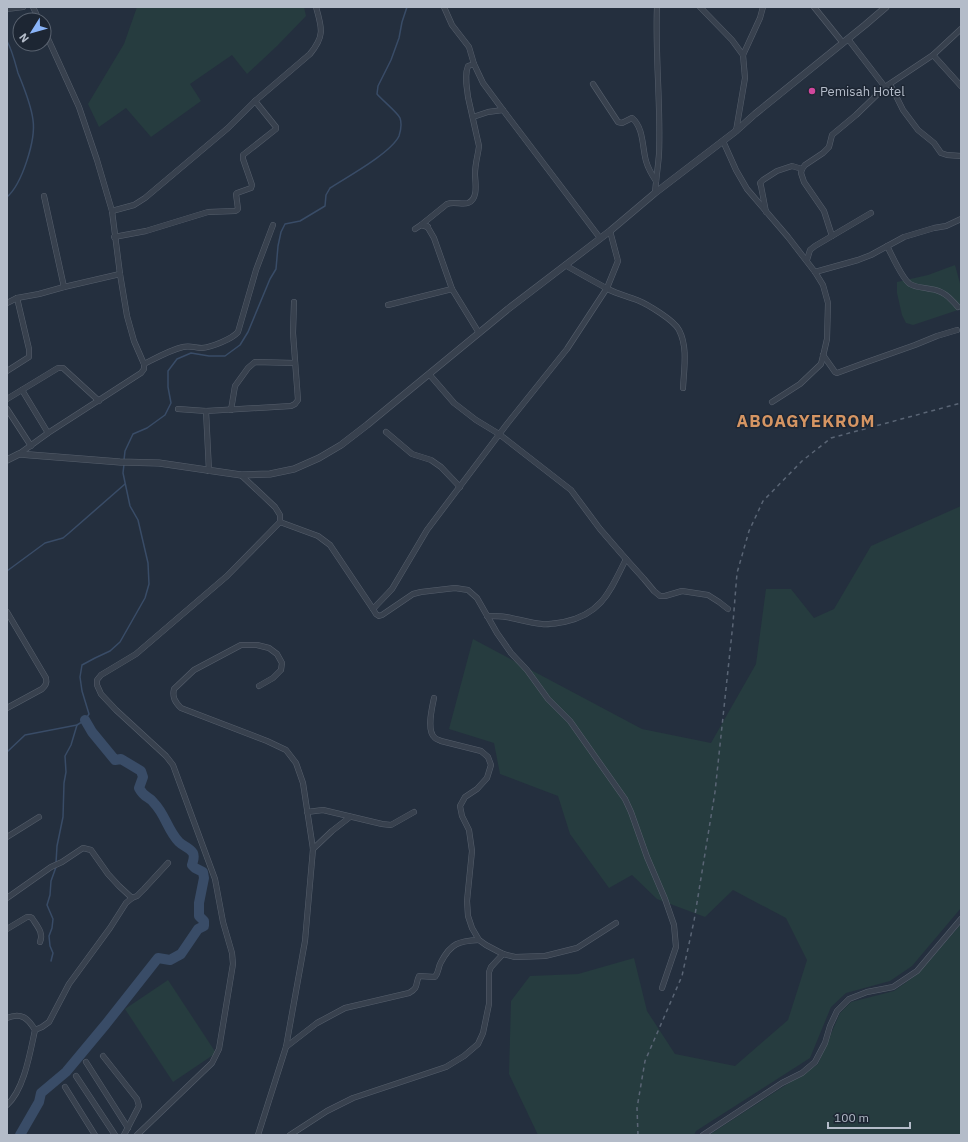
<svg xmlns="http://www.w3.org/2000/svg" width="968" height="1142" font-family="'IBM Plex Sans',sans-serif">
<rect width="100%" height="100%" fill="#242f3e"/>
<g fill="#263c3f">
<polygon points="137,7 304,7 306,16 277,46 247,74 232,55 190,84 201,101 151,137 126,108 99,127 88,104 124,44"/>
<polygon points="955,265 961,287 961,309 913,325 906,323 902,315 897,293 897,282 928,275"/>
<polygon points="961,506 961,908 912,966 890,981 846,993 831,1007 810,1058 696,1131 694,1135 538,1135 509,1074 511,1001 530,976 578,974 634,958 647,1011 675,1054 735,1066 788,1020 807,960 786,918 733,890 705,917 657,899 632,875 609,888 570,834 558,796 500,774 494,743 449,729 473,639 642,729 711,743 756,664 766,589 791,589 814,618 834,609 871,546"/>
<polygon points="961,924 961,1135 709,1135 818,1064 840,1013 851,1002 894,991 919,973"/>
<polygon points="168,980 216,1053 173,1082 125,1009"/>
</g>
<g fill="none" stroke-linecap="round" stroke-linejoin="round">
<g stroke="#394c67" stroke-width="1.5">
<path d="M7 41C12 50 15 62 18 73 24 88 31 104 33 120 36 140 22 184 7 197"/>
<path d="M124 460 125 451 133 434 147 428 165 415 171 403 168 387V371L177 359 191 353 209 356H225L240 345 248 332 270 279 276 269 278 246 281 232 285 224 300 221 325 206 326 195 330 188C347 177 391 153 399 136 401 130 402 124 400 118 398 113 382 100 377 94L378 86 391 60 399 38 402 22 407 7"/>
<polyline points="7,571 45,543 63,538 69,533 125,484"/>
<polyline points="7,752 25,735 77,725 85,720 89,714 82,691 80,677 82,665 95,658 110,651 120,642 145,598 149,584 148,563 138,520 130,506 123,473 124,464"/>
<polyline points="56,863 57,846 63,817 64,783 66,772 65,756 71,745 77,725"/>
<polyline points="51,961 53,953 50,946 49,936 52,928 53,919 47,905 50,895 51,881 56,867"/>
</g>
<path stroke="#394c67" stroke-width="10" d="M20 1135 39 1102 41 1093 66 1072 106 1024 158 958 170 960 181 954 198 929 204 926V921L199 916V903L204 878 203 872 195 868 192 865C193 861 195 857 193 853 190 848 183 846 179 842 168 831 165 814 154 803 148 795 145 799 139 788L143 777 141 771 121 759 115 760 92 732 85 720"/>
<defs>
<g id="minor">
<polyline points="33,7 39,20"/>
<polyline points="700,7 732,40 743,55"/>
<polyline points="814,7 843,43"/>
<polyline points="7,9 23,7"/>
<polyline points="848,39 885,87"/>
<polyline points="933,55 961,86"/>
<polyline points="474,64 483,83 503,110 600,238"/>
<path d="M593 84 618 122 622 123 632 118C644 128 642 147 646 161 648 168 652 175 656 181"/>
<polyline points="890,84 903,110 918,130 934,143 941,153 947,155 961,156"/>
<polyline points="473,117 488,112 503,110"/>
<polyline points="736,131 745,78 743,55 760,18 763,7"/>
<polyline points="723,141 736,170 747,189 788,237 815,272 823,285 828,303 827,339 824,352 821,364 800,384 772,402"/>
<path d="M655 193C656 180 658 167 659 154 661 105 655 56 657 7"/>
<polyline points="44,196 64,287"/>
<path d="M112 211 134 205 145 198 228 128 255 101 310 54C325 36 322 28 316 7"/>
<polyline points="766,212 761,186 760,183 763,180 777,171 792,166 802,169"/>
<polyline points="427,226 434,238 452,289 479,333"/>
<path d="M428 227 421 225 447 204C454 201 462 205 468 203 479 199 475 181 475 174 475 164 478 155 479 146L468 97C467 87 464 76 468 66L474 64 469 47 452 25 444 7"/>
<polyline points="415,229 421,225"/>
<polyline points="832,236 824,211 804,182 801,173 802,169 805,165 823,153 829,147 832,135 856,115 885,87 933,55 961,29"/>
<polyline points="114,237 146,231 208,212 235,211 237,210 238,209 236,194 237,193 251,188 252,185 243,159 243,155 276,129 276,127 255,101"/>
<path d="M887 246C892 255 902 279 910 284 917 288 923 287 930 289 943 290 950 298 958 307"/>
<polyline points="807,260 810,250 815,246 871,213"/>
<path d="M565 265C579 273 593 281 608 289 617 294 627 296 637 300 647 304 674 320 679 330 688 347 684 369 683 388"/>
<polyline points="815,272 858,260 871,255 904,237 934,228 946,226 961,219"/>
<polyline points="7,303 17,298 39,294 64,287 120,274"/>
<polyline points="388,305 452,289"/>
<polyline points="823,355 835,372 837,373 867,362 915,345 937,336 957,330"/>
<path d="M144 364C156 358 170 350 183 347 190 345 195 348 202 348 212 347 232 339 238 332L256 270 273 225"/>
<polyline points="7,371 29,357 29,349 17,298"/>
<polyline points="429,374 454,403 476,420 499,434 571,490 600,529 626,559 644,579 654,591 660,596 665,596 682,591 708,595 719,602 728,609"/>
<polyline points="22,390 48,433"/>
<polyline points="7,399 58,368 63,368 99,401"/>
<polyline points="7,409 31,446"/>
<polyline points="178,409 206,411 291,406 295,404 298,400 293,333 294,302"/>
<polyline points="231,410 235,386 248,368 255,362 295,363"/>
<polyline points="206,411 209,471"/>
<polyline points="386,432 412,454 431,460 441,467 460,487"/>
<polyline points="19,454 48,433 141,373 144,369 144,364 134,341 127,316 120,274 112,211 97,160 79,107 44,30"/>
<polyline points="280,522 318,536 330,545 373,609 376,614 379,616 382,615 413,594 421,592 455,588 468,590 477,598 497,633 511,653 527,670 548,699 570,721 625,799 631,812 647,857 665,899 674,925 676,947 662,988"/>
<polyline points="373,609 392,589 427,530 507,424 567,349 607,288 618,261 610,231"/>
<path d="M7 612 46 678C47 683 46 685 42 689L7 708"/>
<path d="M487 616C494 616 500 616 506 617 518 619 530 623 542 624 549 625 557 623 564 622 602 614 610 591 626 559"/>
<path d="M434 698C432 708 426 731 435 738 436 739 439 740 441 741L481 751 488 757 491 765 487 778 477 789 465 797 460 806 462 816 469 830 472 851 467 901 468 916 472 928 479 940 486 945 503 954 515 957 545 956 577 948 616 923"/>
<polyline points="307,812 323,810 382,824 391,825 414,812"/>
<polyline points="7,837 39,817"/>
<polyline points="313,849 332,831 350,817"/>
<polyline points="7,898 51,867 62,862 83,848 91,850 108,874 119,886 132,898"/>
<path d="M7 929 27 917H30L32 918C37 926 44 933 40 942"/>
<path d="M7 1018C21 1012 28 1018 35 1030 30 1053 24 1090 7 1105"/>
<polyline points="35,1030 42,1027 49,1022 69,984 110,928 126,903 132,898 137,896 144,889 168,863"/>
<path d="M286 1047 317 1023 345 1008 409 993C419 988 415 984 419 976L435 977C439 972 438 967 441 962 451 943 459 941 479 940"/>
<polyline points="103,1056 137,1099 139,1106 124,1135"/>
<polyline points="86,1062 128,1128"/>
<polyline points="76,1076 115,1135"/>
<polyline points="65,1087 95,1135"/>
<polyline points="137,1135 212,1063 219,1049 233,964 232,953 223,922 215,879 173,765 166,756 116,710 101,694 97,685 97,680 101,675 136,654 227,576 280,522 280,515 275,507 241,475"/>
<path d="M258 1135 286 1047 305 941 313 849 303 783 296 763 286 750 267 741 181 708C175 702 172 697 174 689L194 670 241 645H257L269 648 277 654 282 663 281 670 273 678 259 686"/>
<polyline points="290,1135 327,1111 353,1098 446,1067 464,1056 478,1044 483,1033 489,1004 489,972 491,967 503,954"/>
<polyline points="703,1135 782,1083 802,1073 815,1062 825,1043 830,1026 837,1011 849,999 867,992 893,987 917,971 961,919"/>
</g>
<polyline id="tertiary" points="7,460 19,454 31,455 120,462 159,463 241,475 270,474 294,469 319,458 341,445 367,425 508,309 610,231 655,193 736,131 755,114 865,25 886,7"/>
</defs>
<use href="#minor" stroke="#565f6c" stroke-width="6"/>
<use href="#tertiary" stroke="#565f6c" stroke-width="7"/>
<use href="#minor" stroke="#38414e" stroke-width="5"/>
<use href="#tertiary" stroke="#38414e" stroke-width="6"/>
<polyline stroke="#5a6575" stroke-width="1.5" stroke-dasharray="4 4" stroke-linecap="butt" points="638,1135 637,1108 645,1061 682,976 694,921 715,792 733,623 737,573 749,531 763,501 802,461 831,438 961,403"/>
</g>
<circle fill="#d1479c" stroke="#1d2633" stroke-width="1.5" cx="812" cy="91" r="4"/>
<g text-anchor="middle" stroke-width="3" stroke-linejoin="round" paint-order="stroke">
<g font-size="13" fill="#b4bcc9" stroke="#1d2633" text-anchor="start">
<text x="820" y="96">Pemisah Hotel</text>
</g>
<g font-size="17" font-weight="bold" letter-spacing="1" fill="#d59563" stroke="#1d2633">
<text x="806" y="427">ABOAGYEKROM</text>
</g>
</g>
<rect width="968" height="1142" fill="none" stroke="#b4bcc9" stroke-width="16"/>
<g transform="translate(32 32) rotate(233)"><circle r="19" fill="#1d2633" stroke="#59626f"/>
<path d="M0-3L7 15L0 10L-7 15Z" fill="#8ab4f8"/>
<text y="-6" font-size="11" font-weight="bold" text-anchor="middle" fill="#b4bcc9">N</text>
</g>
<path d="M828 1122v6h82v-6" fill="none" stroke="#b4bcc9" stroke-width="2"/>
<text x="834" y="1122" font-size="12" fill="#b4bcc9" stroke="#1d2633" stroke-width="3" paint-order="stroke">100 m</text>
</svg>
